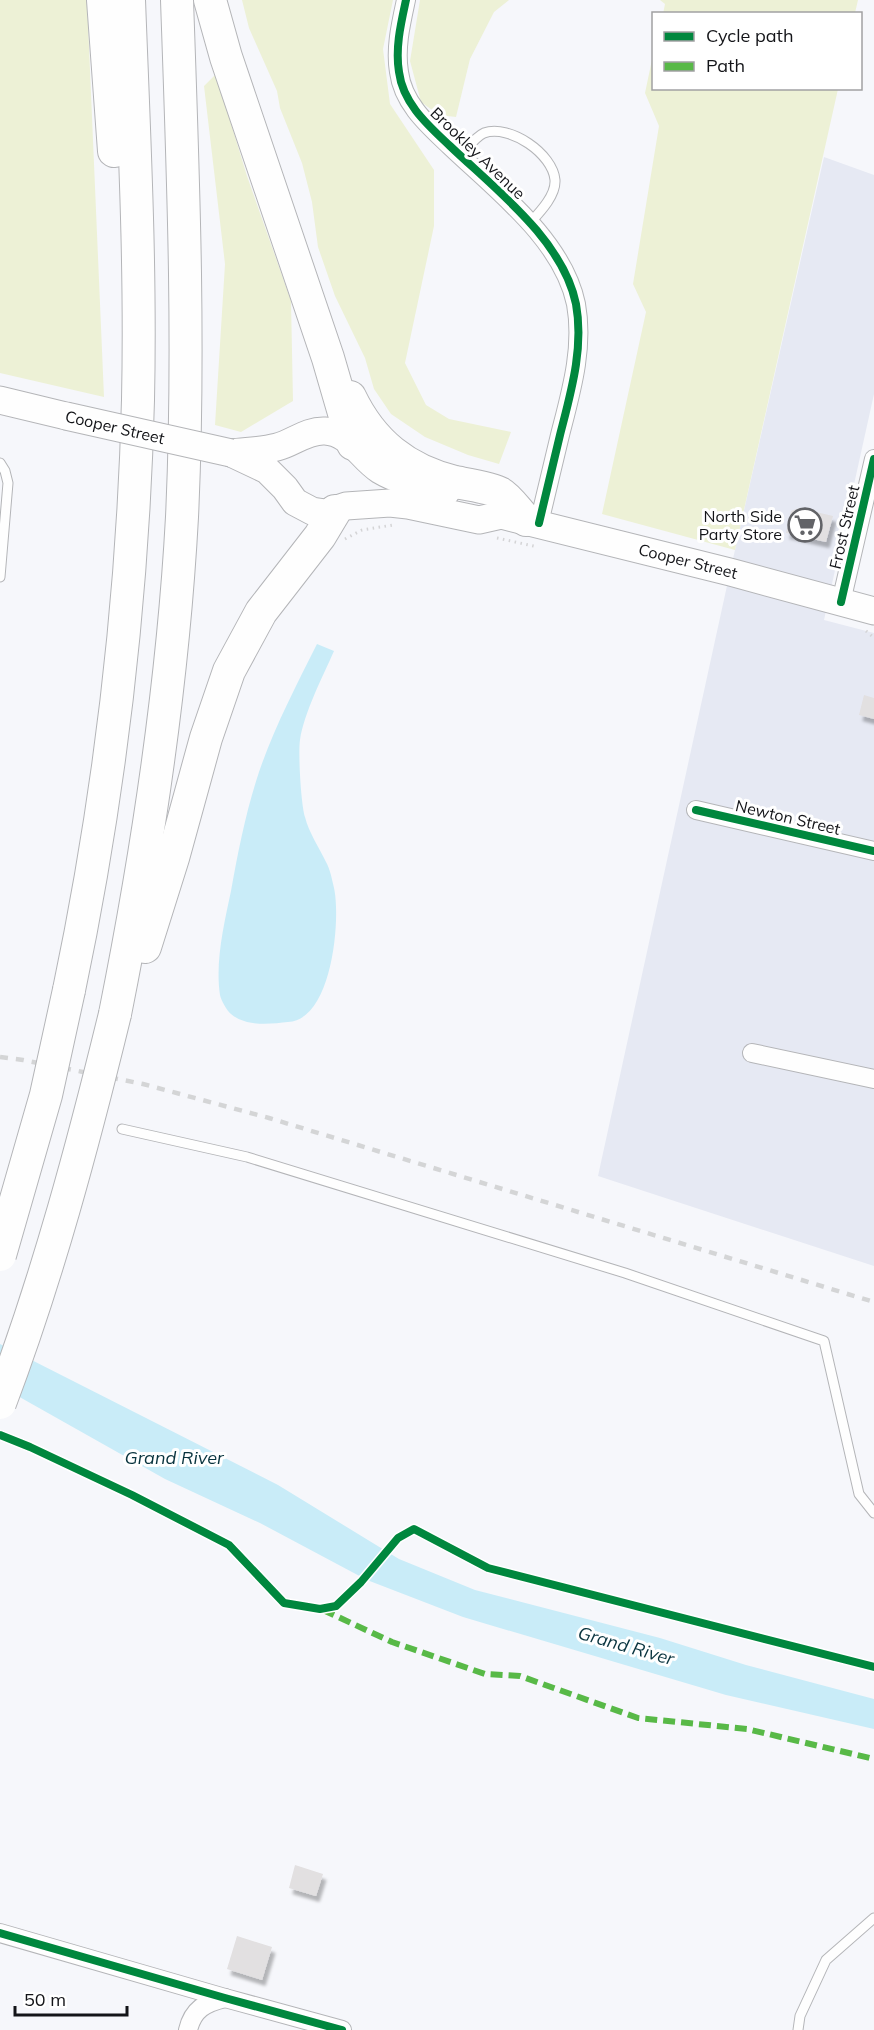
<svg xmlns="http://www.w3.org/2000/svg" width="874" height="2030" font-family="Mulish,sans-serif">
<defs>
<filter id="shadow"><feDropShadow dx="3.5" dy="6" stdDeviation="1.5" flood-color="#0004"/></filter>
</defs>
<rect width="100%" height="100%" fill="#f6f7fb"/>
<polygon fill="#e6e9f3" points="824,157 874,175 874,394 824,620 874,633 874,1266 598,1176 730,572"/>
<g fill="#edf1d6">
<polygon points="0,0 87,0 104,397 0,373"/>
<polygon points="242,0 393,0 383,49 390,104 434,170 434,226 405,363 426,405 449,419 511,432 499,464 468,455 425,437 391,414 374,389 365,358 335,296 318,247 312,202 302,163 280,108 277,91 249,28"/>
<polygon points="420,0 509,0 494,12 470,59 456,117 439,115 421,102 410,61"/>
<polygon points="660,0 858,0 855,13 663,14 665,4"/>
<polygon points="653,55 654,88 838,89 735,550 602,514 646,312 633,284 659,126 645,93"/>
<polygon points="216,74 247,176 291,301 293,401 241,432 215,425 225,264 204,86"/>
</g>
<g fill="#c9ecf8">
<path d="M317 644 334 651C323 676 304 713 300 740 298 753 301 804 305 817 309 833 319 847 326 862 330 869 332 879 334 888 341 920 332 1020 288 1022 271 1024 246 1027 231 1014 227 1011 221 1000 220 995 215 962 224 924 231 891 238 852 246 811 259 772 274 728 296 686 317 644Z"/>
<polygon points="0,1344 278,1485 399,1559 475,1590 660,1638 746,1665 874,1699 874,1729 726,1695 463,1617 367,1580 260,1523 165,1479 0,1386"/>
</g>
<g fill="#e2e0e1" filter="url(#shadow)">
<polygon points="799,508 833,516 826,542 786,533 791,511"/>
<polygon points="864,695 874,698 874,719 859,715"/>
<polygon points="295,1865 323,1874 316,1896 289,1888"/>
<polygon points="237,1936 272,1947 262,1980 227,1969"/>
</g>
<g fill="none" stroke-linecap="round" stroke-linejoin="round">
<defs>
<g id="lane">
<path d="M460 156C467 149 475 137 484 133 510 124 553 154 555 180 556 196 539 213 529 224"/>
<polyline points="0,463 5,471 8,483 0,577"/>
<polyline points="122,1129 247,1157 625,1273 824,1341 859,1494 874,1513"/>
<polyline points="798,2030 800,2016 826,1960 874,1918"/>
</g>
<g id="street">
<path d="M406 0C401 23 395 48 399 72 403 104 429 126 450 146 495 189 563 240 576 304 584 348 571 392 560 435 553 464 546 494 539 523"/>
<polyline points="841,602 874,459"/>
<polyline points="696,810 874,851"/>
<polyline points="752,1053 874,1079"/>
<polyline points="0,1933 225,1998 342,2030"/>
<path d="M188 2030C193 2009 205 2003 225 1998"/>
</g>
<g id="primary">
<polyline points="0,400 66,416"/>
<polyline points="231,453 267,470 285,488 295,502 312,511 325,513 346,506 390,503 408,505 479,520 501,515 730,572 874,611"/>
<path d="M231 453C246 451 262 451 277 447 293 443 307 430 325 431 350 432 360 457 380 470 400 482 423 486 446 492"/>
</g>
<g id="highway">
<polyline points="103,0 114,151"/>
<polyline points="210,0 226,57 328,358 353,444"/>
<path d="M350 397C372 443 406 470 455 482 465 484 492 488 500 493 509 498 518 512 526 520"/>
<polyline points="145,947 173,858 206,738 229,671 261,612 320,536 335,511"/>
<path d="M69 990C110 795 133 600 138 400 141 267 134 133 129 0"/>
<path d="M115 1014C148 849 173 684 182 517 190 345 183 172 177 0"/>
</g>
</defs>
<use href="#lane" stroke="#b4b5b8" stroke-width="11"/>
<use href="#street" stroke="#b4b5b8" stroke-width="20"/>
<use href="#primary" stroke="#b4b5b8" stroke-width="29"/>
<use href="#highway" stroke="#b4b5b8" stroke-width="34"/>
<g stroke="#d4d4d6" stroke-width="3" stroke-dasharray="1.5 4.5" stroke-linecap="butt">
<polyline points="497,538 538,547"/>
<polyline points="345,539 362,530 393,525"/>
<polyline points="866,631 874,638"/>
</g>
<use href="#lane" stroke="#fefefe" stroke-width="9"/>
<use href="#street" stroke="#fefefe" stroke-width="18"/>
<use href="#primary" stroke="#fefefe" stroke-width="27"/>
<use href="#highway" stroke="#fefefe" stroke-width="32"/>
<polyline stroke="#d4d5d6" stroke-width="4.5" stroke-dasharray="8 8" stroke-linecap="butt" points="0,1057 23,1060 143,1084 269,1118 874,1302"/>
<defs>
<polyline id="primary-bridge" points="66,416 231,453"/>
<g id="highway-bridge">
<polyline points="0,1255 46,1095 69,990"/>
<path d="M0 1403C48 1276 83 1145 115 1014"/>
</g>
</defs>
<use href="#primary-bridge" stroke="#b4b5b8" stroke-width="29" stroke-linecap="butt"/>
<use href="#highway-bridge" stroke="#b4b5b8" stroke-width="34" stroke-linecap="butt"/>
<use href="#primary-bridge" stroke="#fefefe" stroke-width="27"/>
<use href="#highway-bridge" stroke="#fefefe" stroke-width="32"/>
<polyline stroke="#58b947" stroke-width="6" stroke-dasharray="12 6" stroke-linecap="butt" points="323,1610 392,1642 485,1674 520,1676 638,1718 747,1729 874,1759"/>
<defs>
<g id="cycleway">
<path d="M406 0C401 23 395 48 399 72 403 104 429 126 450 146 495 189 563 240 576 304 584 348 571 392 560 435 553 464 546 494 539 523"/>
<polyline points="841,602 874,459"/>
<polyline points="696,810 874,851"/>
<polyline points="0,1435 30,1447 132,1495 229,1545 284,1603 320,1609 336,1606 361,1582 398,1538 414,1529 488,1568 874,1667"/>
<polyline points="0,1933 225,1998 342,2030"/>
</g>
</defs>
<use href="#cycleway" stroke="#fff" stroke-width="11"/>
<use href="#cycleway" stroke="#00873e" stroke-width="8"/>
</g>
<defs>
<symbol id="supermarket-ring" viewBox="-11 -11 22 22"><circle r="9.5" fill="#fff" stroke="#626367" stroke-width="1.5"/><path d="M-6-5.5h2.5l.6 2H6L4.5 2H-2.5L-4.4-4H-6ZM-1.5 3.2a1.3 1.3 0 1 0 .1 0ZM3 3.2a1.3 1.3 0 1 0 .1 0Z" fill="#626367"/></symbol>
</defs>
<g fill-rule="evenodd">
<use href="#supermarket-ring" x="786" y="506" width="38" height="38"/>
</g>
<g text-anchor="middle" stroke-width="6" stroke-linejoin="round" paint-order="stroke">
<g font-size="16" fill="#131418" stroke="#fff">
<text transform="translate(478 153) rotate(44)" y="6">Brookley Avenue</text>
<text transform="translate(115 427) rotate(13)" y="6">Cooper Street</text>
<text transform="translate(844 527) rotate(-77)" y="6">Frost Street</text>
<text transform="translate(688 561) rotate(14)" y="6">Cooper Street</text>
<text transform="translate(788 817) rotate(13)" y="6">Newton Street</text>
</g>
<g font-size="16" fill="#131418" stroke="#fff" text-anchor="end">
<text x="782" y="522">North Side<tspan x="782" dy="18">Party Store</tspan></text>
</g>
<g font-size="18" font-style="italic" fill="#08333e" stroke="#fff">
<text x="174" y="1464">Grand River</text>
<text transform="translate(626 1646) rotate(16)" y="6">Grand River</text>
</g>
</g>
<rect x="652" y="12" width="210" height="78" fill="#ffffff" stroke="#a1a1a3" stroke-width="1.5"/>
<rect x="664" y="32" width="30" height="9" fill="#00873e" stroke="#a1a1a3" stroke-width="1.5"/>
<text x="706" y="42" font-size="18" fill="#131418">Cycle path</text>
<rect x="664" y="62" width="30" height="9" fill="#58b947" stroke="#a1a1a3" stroke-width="1.5"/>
<text x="706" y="72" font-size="18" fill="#131418">Path</text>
<path d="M15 2006v9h112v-9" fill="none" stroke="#131418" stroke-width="3"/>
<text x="24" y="2006" font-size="18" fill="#131418" stroke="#ffffff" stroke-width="4.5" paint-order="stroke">50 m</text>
</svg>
